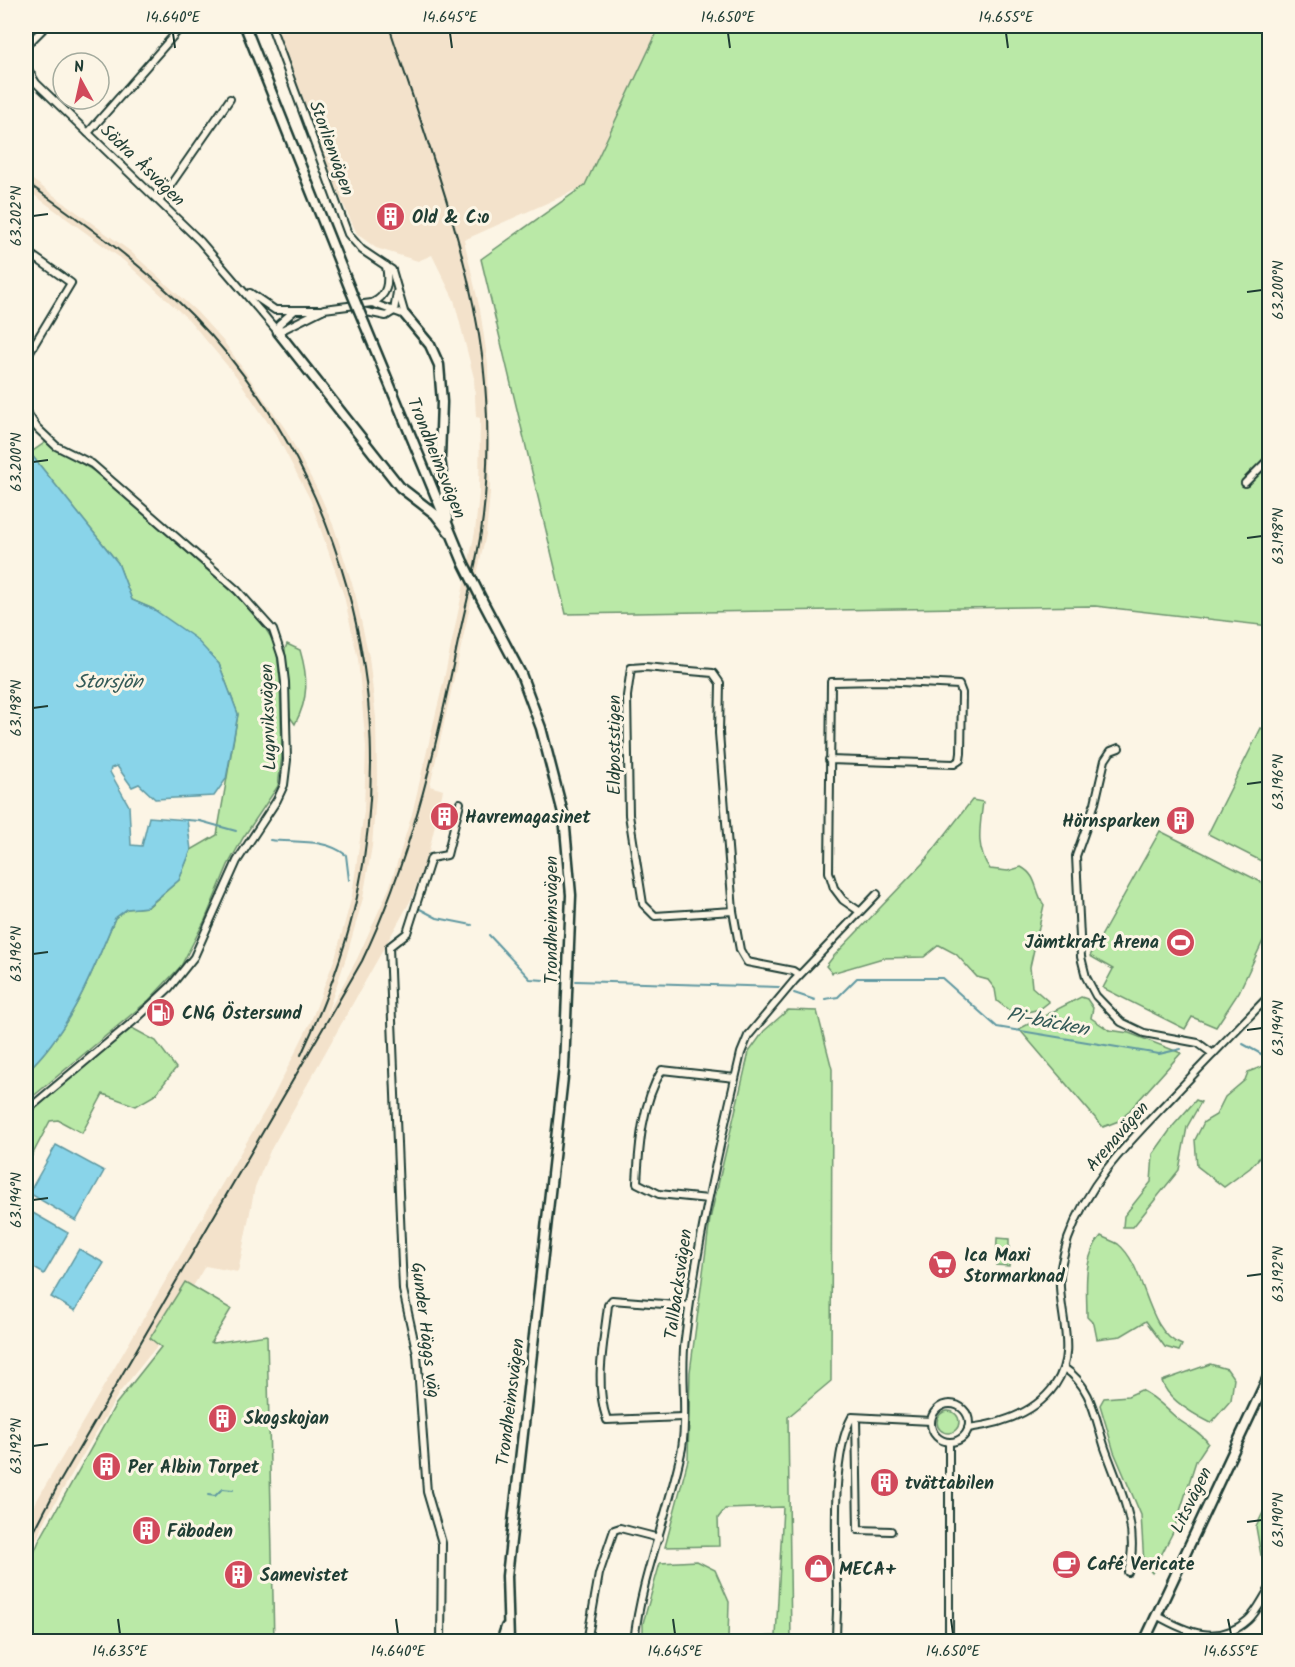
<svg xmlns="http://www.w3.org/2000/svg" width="1295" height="1667" font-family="Kalam,sans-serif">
<rect width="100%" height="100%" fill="#fcf5e5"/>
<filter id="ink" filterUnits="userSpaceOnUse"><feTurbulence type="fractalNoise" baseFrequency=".0167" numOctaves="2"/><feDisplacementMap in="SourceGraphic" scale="12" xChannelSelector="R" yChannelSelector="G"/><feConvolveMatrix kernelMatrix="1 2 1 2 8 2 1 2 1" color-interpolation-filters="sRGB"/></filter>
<g filter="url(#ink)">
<polygon fill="#f3e2cb" points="276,26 660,26 585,186 464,240 480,310 488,364 490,493 486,534 430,786 443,790 429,851 412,898 270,1151 255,1187 238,1272 205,1266 161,1341 119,1393 48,1515 26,1561 26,1523 33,1507 273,1097 311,1021 336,955 352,896 364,811 366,747 358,659 344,596 310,499 277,436 236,376 189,320 123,260 26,189 26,175 130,251 197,312 224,342 286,430 320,495 334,527 355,593 369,657 376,718 377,781 372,846 363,898 346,958 326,1016 357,959 390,886 412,814 444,679 475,532 479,493 480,418 476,417 474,378 454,300 432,255 418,261 376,248 357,234 336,188"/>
<g fill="#bae9a7" stroke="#6c936e" stroke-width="1.5">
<polygon points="660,26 1269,26 1269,626 1095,606 566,614 481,259 585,185"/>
<path d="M46 442 94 471 254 611 276 645 280 680 282 755 278 786 243 838 228 865 205 920 181 966 149 1000 31 1098H26V1072C70 1031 92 973 115 918L127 909 148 907 179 880 191 850 217 835 238 714 219 664 153 609 132 600 118 563 30 453Z"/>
<path d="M287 644 300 650C308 677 309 698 295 724L290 717 285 649Z"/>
<polygon points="1261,728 1269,732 1269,865 1208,834"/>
<path d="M972 800 983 802C980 827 975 848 990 869L1008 871 1021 867C1038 876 1034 890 1044 905L1030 967 1032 987 1049 1002 1040 1009 1015 1015 997 1001 995 989 988 980 977 977 956 954 939 945 924 957 883 958 832 973 826 966 833 957 924 862Z"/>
<polygon points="1160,831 1269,886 1269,928 1239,992 1216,1027 1192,1017 1185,1029 1103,988 1113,969 1090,956"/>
<polygon points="1081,997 1087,999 1093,1008 1091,1018 1109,1030 1129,1033 1181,1053 1121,1120 1103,1127 1019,1029"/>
<polygon points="788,1010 817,1011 832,1069 831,1381 788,1417 791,1641 643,1641 643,1623 660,1563 697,1561 715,1570 729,1602 728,1639 776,1636 783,1507 725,1509 718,1518 719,1546 665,1547 688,1460 690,1372 710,1219 749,1052 764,1031"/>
<polygon points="132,1028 156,1041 176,1068 155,1095 136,1106 103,1094 82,1133 58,1120 50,1121 26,1167 26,1119 43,1100"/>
<polygon points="1269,1043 1269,1147 1250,1168 1224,1187 1197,1166 1195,1140 1204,1122 1216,1115 1225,1097 1245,1080 1248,1072 1266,1065 1263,1046"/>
<polygon points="1196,1100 1201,1102 1187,1127 1179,1170 1133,1227 1123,1227 1124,1216 1151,1182 1153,1154 1173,1126"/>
<path d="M1101 1236C1106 1239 1113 1241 1118 1244 1147 1267 1145 1332 1182 1345L1179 1351 1165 1347 1146 1321 1121 1336 1097 1339 1094 1324 1087 1317C1087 1291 1082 1257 1101 1236Z"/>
<polygon points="997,1238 1009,1239 1009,1266 996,1265"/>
<polygon points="185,1282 231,1309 211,1342 213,1343 267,1335 274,1641 26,1642 26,1572 39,1541 116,1404 161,1347 150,1338"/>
<path d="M1210 1364 1227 1369 1234 1379 1231 1400 1211 1423C1195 1415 1167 1400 1162 1381Z"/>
<path d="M1141 1390C1156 1397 1166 1409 1178 1419 1189 1428 1200 1431 1208 1443L1196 1461 1174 1530 1152 1573 1144 1564 1141 1515 1114 1452 1100 1405 1104 1398 1128 1396Z"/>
<circle cx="948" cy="1422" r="11"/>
<polygon points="1269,1500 1269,1562 1261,1555 1256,1527"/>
</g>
<g fill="#89d4e9" stroke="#5f98a1" stroke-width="1.5">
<path d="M26 448 118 563 132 600 153 609 195 638 219 664 238 714 226 779 214 796 155 799 139 784 132 787 117 766 111 768 110 772 129 806 131 845 142 846 149 817 187 820 191 850 179 880 147 907 127 909 115 918C92 973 70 1031 26 1072Z"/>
<polygon points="56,1145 104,1171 76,1221 29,1193"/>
<polygon points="26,1209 68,1233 44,1274 26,1263"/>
<polygon points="79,1249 104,1263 75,1311 51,1297"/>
</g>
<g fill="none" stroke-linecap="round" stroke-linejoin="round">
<g stroke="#5f98a1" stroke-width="2">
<polyline points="187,820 200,821 236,831"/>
<path d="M270 840C295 843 325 838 346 855L349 880"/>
<polyline points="418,908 437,918 472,925"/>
<polyline points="489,935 530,979 544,980"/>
<polyline points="576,981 779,987"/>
<polyline points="794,993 815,1000"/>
<polyline points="825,999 838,997 857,978 942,978 997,1027 1159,1054 1181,1049"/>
<polyline points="1243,1044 1263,1055"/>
<polyline points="223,1489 233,1490"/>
<polyline points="208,1495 215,1496 221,1490"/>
</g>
<defs>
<g id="street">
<polyline points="271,26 348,234 362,250 392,270 405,315"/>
<polyline points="26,46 46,26"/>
<polyline points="26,66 36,83 200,241 278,332"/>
<polyline points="88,133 182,26"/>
<polyline points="160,200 230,99"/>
<polyline points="26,251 71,283 26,358"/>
<polyline points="250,293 275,310 322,310"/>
<path d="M372 303C388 296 389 282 386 266"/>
<polyline points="357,310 386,316 394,311 397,292"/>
<polyline points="294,311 279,324 278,332 324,309 372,303 405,315"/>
<polyline points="26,411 37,428 56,446 92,464 237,590 273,630 282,657 285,682 287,760 284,785 277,800 237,861 194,957 170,987 136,1019 26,1111"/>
<polyline points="1245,483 1270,458"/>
<polyline points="1119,748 1111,751 1105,760 1095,803 1076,856 1081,957 1086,977 1096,996 1121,1022 1144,1033 1198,1043 1213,1054"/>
<polyline points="829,760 954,764 960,760 961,753 962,693 959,685 881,681 831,682 829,872 834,888 843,900 859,911"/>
<polyline points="733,911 655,916 643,904 629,815 627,696 631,668 645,667 713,673 720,683 719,733 733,911 740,950 747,962 793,971 799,975"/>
<path d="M708 1199 659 1194 637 1183C639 1145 642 1103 662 1070L735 1078"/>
<path d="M1064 1368C1092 1386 1095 1418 1105 1448 1119 1488 1141 1528 1128 1572"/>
<circle cx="950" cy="1423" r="19"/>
<path d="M683 1417 607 1420C594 1383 604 1343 608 1305L612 1300 689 1306"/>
<polyline points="856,1418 858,1530 891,1531"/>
<path d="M968 1428C1001 1424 1035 1414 1055 1385 1079 1350 1057 1312 1060 1274 1061 1263 1065 1250 1068 1239 1089 1180 1130 1141 1172 1097 1204 1063 1237 1029 1270 995"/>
<polyline points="949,1442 949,1642"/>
<path d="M1156 1615C1186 1632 1218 1647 1248 1620 1257 1612 1263 1598 1270 1588"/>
<polyline points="441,1642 442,1543 427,1492 417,1354 403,1290 389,947 407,933 431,858 447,855 460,803"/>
<polyline points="587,1642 599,1574 614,1530 620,1528 659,1538"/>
<path d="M634 1642C641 1576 669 1513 682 1448 688 1412 680 1374 685 1339 697 1242 719 1148 741 1053L748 1036 794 981 877 894"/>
<path d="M836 1642C836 1623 838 1604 837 1586 836 1541 831 1455 852 1417L931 1421"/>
</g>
<g id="secondary">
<polyline points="245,26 350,289"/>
<polyline points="405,315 430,345 439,365 442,402 440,458 448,518"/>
<polyline points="365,325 463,562"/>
<polyline points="278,332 400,487 435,514 449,532"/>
<polyline points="482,600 521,674 541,728 564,817 571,895 564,1068 507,1576 509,1642"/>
<polyline points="501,1642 506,1627"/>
<polyline points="1144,1642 1270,1373"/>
</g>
</defs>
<use href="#street" stroke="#1f3d34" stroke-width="10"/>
<use href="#secondary" stroke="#1f3d34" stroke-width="13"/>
<use href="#street" stroke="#fcf5e5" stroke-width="6"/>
<use href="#secondary" stroke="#fcf5e5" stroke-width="8"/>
<g stroke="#1f3d34" stroke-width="2">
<path d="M26 182C84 223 142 264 192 315 340 466 401 691 357 897 345 952 325 1004 301 1055"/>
<path d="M26 1547 58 1485 362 961C409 863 434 757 456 651 464 611 475 572 481 532 489 477 489 417 483 362 468 246 425 136 389 26"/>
</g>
<defs>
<g id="secondary-bridge">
<polyline points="350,289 365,325"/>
<polyline points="463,562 482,600"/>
</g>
</defs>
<use href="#secondary-bridge" stroke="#1f3d34" stroke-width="13" stroke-linecap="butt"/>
<use href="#secondary-bridge" stroke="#fcf5e5" stroke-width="8"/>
</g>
</g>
<path fill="none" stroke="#1f3d34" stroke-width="2" d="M173 33 175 48M450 33 452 48M728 33 730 48M1006 33 1008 48M33 216 48 214M1247 292 1262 290M33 462 48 460M1247 538 1262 536M33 708 48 706M1247 784 1262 782M33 954 48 952M1247 1030 1262 1028M33 1200 48 1198M1247 1276 1262 1274M33 1446 48 1444M1247 1522 1262 1520M118 1619 120 1634M396 1619 398 1634M673 1619 675 1634M951 1619 953 1634M1228 1619 1231 1634"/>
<defs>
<symbol id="building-disc" viewBox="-11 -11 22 22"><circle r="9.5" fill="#d1495b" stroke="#fcf5e5"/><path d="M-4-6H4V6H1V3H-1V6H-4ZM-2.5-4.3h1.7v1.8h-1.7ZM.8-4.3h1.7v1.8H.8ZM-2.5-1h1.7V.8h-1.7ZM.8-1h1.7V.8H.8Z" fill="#fff"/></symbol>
<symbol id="stadium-disc" viewBox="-11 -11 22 22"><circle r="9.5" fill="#d1495b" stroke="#fcf5e5"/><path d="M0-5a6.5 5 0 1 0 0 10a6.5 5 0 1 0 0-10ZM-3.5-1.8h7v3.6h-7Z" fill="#fff"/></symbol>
<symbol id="fuel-disc" viewBox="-11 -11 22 22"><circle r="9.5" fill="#d1495b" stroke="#fcf5e5"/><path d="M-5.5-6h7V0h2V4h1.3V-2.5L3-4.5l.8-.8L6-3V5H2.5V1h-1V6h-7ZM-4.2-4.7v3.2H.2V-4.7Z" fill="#fff"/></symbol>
<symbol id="supermarket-disc" viewBox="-11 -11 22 22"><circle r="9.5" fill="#d1495b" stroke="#fcf5e5"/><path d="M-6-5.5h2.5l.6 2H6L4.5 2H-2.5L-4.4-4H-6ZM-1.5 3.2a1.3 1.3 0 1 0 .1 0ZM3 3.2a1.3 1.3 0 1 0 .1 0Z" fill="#fff"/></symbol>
<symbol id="cafe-disc" viewBox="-11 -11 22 22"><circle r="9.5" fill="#d1495b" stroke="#fcf5e5"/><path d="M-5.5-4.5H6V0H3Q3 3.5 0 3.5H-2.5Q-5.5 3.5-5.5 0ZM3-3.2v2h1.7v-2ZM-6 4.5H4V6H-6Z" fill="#fff"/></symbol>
<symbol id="shop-disc" viewBox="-11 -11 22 22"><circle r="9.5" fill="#d1495b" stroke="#fcf5e5"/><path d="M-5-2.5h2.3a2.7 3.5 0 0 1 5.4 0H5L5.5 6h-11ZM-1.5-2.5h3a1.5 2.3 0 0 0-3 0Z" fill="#fff"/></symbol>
</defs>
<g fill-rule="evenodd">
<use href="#building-disc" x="374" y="200" width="33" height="33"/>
<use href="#building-disc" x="428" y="800" width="33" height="33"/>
<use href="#building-disc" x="1164" y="804" width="33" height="33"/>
<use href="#stadium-disc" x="1164" y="926" width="33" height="33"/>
<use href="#fuel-disc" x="144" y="996" width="33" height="33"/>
<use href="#supermarket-disc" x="926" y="1248" width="33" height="33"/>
<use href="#building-disc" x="206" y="1402" width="33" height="33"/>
<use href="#building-disc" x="90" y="1450" width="33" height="33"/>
<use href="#building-disc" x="868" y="1466" width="33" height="33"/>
<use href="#building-disc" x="130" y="1514" width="33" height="33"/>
<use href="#cafe-disc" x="1050" y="1548" width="33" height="33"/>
<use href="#shop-disc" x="802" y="1552" width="33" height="33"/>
<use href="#building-disc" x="222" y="1558" width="33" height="33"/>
</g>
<g text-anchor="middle" stroke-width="6" stroke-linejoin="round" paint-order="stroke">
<g font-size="18" fill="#1f3d34" stroke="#fcf5e5">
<text transform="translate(332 148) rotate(70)" y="6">Storlienvägen</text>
<text transform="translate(143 165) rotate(44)" y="6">Södra Åsvägen</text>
<text transform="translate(437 458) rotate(68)" y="6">Trondheimsvägen</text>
<text transform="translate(268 717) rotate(-92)" y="6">Lugnviksvägen</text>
<text transform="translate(614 745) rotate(-90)" y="6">Eldpoststigen</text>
<text transform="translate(551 920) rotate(-90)" y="6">Trondheimsvägen</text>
<text transform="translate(1117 1136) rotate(-49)" y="6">Arenavägen</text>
<text transform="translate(678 1284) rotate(-82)" y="6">Tallbacksvägen</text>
<text transform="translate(426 1330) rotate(83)" y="6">Gunder Häggs väg</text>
<text transform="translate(510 1402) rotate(-83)" y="6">Trondheimsvägen</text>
<text transform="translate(1191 1500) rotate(-64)" y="6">Litsvägen</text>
</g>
<g font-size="18" font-weight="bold" fill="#1f3d34" stroke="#fcf5e5" text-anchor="start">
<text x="412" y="223">Old &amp; C:o</text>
<text x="465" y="823">Havremagasinet</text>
<text x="1160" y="827" text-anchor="end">Hörnsparken</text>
<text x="1159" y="948" text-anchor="end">Jämtkraft Arena</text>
<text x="182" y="1019">CNG Östersund</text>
<text x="964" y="1261">Ica Maxi<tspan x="964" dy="21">Stormarknad</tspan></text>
<text x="244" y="1424">Skogskojan</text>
<text x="128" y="1473">Per Albin Torpet</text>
<text x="905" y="1489">tvättabilen</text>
<text x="167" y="1537">Fäboden</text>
<text x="1087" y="1570">Café Vericate</text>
<text x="839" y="1575">MECA+</text>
<text x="260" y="1581">Samevistet</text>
</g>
<g font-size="20" font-style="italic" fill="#345b58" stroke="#fcf5e5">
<text x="109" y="688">Storsjön</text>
<text transform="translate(1048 1021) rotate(11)" y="7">Pi-bäcken</text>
</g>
</g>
<rect width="1295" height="1667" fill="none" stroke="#fcf5e5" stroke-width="66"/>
<g transform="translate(81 81) rotate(352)"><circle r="28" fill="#fcf5e5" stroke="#a4ab9e" stroke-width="1.5"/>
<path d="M0-4.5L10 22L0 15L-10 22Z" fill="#d1495b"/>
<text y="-9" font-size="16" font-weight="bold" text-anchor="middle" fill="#1f3d34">N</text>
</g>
<rect x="33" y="33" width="1229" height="1601" fill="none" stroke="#1f3d34" stroke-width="2"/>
<g font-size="15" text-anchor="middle" fill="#1f3d34">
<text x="173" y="22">14.640°E</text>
<text x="450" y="22">14.645°E</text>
<text x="728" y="22">14.650°E</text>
<text x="1006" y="22">14.655°E</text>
<text transform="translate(16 216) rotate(-90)" y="5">63.202°N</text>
<text transform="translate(1278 290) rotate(-90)" y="5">63.200°N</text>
<text transform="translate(16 462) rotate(-90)" y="5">63.200°N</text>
<text transform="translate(1278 536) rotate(-90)" y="5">63.198°N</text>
<text transform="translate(16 708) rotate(-90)" y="5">63.198°N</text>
<text transform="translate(1278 782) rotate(-90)" y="5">63.196°N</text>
<text transform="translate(16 954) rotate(-90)" y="5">63.196°N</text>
<text transform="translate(1278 1028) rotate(-90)" y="5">63.194°N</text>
<text transform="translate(16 1200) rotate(-90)" y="5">63.194°N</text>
<text transform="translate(1278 1274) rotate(-90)" y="5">63.192°N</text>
<text transform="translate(16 1446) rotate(-90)" y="5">63.192°N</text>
<text transform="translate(1278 1520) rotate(-90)" y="5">63.190°N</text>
<text x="120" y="1656">14.635°E</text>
<text x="398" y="1656">14.640°E</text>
<text x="675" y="1656">14.645°E</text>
<text x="953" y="1656">14.650°E</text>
<text x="1231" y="1656">14.655°E</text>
</g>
</svg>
